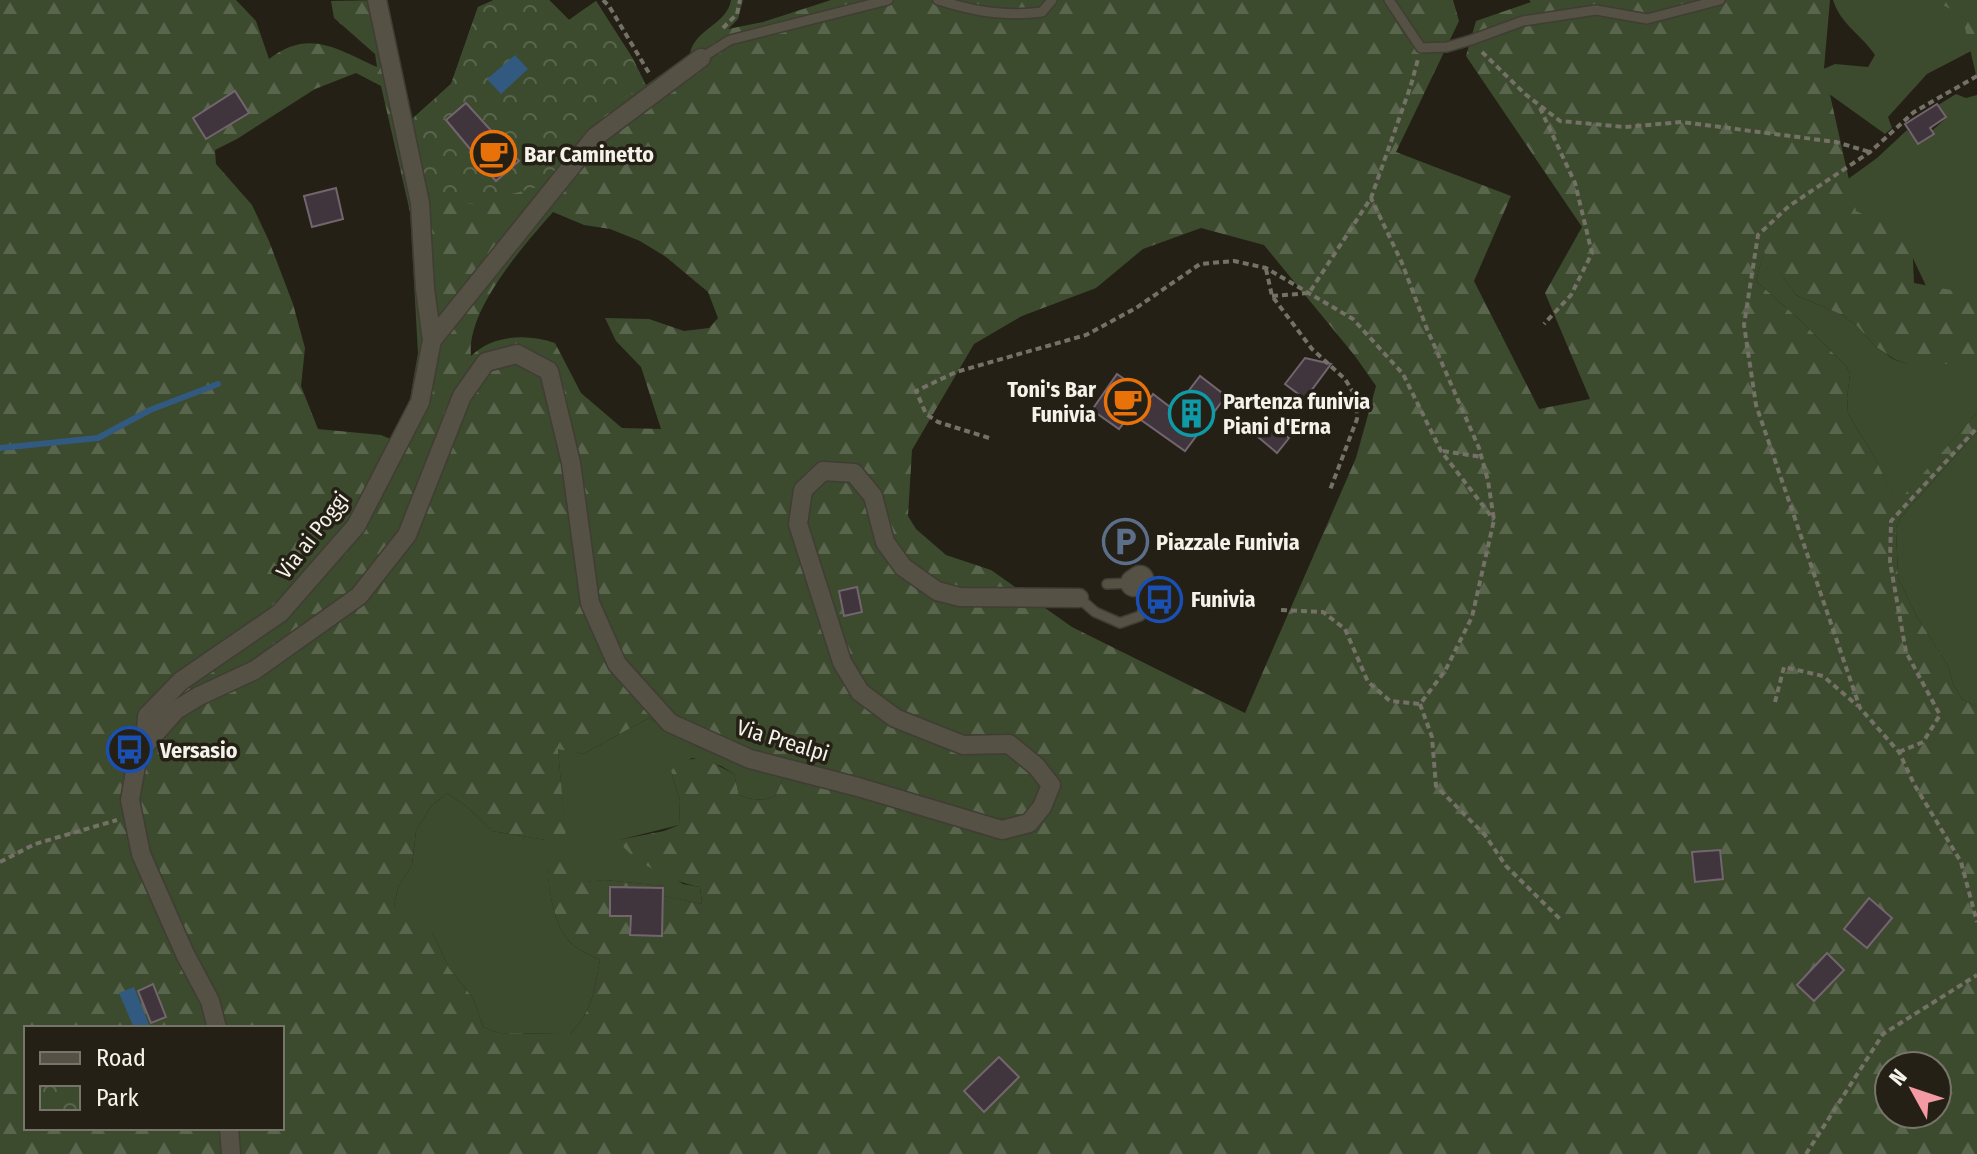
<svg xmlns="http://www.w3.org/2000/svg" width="1977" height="1154" font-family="'Fira Sans Condensed',sans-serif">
<defs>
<pattern id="forest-firs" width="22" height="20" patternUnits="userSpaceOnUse" patternTransform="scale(2)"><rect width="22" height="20" fill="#3c4a2e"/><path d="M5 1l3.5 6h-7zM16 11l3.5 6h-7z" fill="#59654c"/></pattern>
<pattern id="park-crowns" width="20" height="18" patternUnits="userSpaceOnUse" patternTransform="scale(2)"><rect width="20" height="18" fill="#3c4a2e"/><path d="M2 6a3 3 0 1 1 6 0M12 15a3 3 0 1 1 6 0" fill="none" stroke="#59654c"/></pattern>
</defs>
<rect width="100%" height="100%" fill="#242015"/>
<g fill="#3c4a2e">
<path d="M1833 0H1955L1977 48 1927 74 1888 117 1892 128 1885 134 1825 91 1821 70 1835 64 1868 67 1875 55C1861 34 1841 25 1833 0Z"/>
<polygon points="1956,94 1966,98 1977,95 1977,313 1928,290 1909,250 1857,214 1837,187 1877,158 1907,130 1918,143 1945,119 1935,107"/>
<polygon points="1764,251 1796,295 1842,315 1856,325 1876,347 1893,359 1908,364 1977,364 1977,413 1897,504 1873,454 1848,414 1847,398 1850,374 1846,366 1801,321 1756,281"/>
<polygon points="1977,432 1977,707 1962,699 1953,684 1948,666 1917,617 1898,578 1896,528 1901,517"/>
<path d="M649 718 697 747 785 775 775 796C763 802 752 800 739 795L734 774 721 766 692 758 671 771 680 801 679 825 619 840 683 884 700 887 702 904 663 896V886L605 880 569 884 558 748 583 754Z"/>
<path d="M447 793 466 806 492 831 546 840C547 868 549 924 572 944 580 951 591 955 600 960 594 991 593 1011 570 1034L499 1033 483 1027 473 998 449 968 432 932 394 906 398 887 412 865 416 831 431 806Z"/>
</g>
<g fill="url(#forest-firs)" fill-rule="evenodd">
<path d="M0 0H236L256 21 269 59C309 28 337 49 377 67L375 54 334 18 331 1 383 0 408 116 412 119 451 84 478 7 494 0H549L569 20 596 1 633 59 646 85 690 54C694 29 727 25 731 0H743L738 19 728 29 763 22 831 0H1453L1459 21 1396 152 1511 196 1474 281 1539 409 1590 399 1545 293 1582 227 1466 56 1476 21 1531 2 1529 0H1830L1824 68 1856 211 1912 237 1914 283 1977 295V364H1908L1894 359 1876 347 1856 325 1842 315 1796 295 1764 252 1756 281 1801 321 1846 366 1850 374 1847 398 1848 414 1873 454 1897 503 1977 413V432L1901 517 1896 528 1898 578 1917 617 1948 666 1953 684 1962 699 1977 707V1154H0ZM356 73 381 86 410 212 418 353 410 399 393 440 381 435 318 429 301 386 305 348 293 304 269 241 252 205 216 164 215 150 237 139 315 89ZM553 212 584 225 610 229 640 241 666 257 708 292 718 318 709 328 684 331 649 319 605 318 616 341 641 367 661 429 622 428 581 393 555 343C527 333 492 335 471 356 466 310 524 245 553 212ZM1201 228 1264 245 1355 356 1376 386 1356 458 1245 713 1072 627 991 570 946 555 916 529 908 516 912 450 974 344 1022 316 1096 288 1143 249ZM649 718 697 747 785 775 775 796C763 802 752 800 739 795L734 774C713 762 688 749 671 771L680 801 679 825 664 831 618 840C634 863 672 882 700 887L702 904 664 896V886L605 880 570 883 558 749 583 754ZM447 793 466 806 492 831 545 840C547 868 549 924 572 944 580 951 591 955 600 960 594 991 593 1011 570 1034L499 1033 483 1027 473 998 449 968 432 932 412 914 394 906 398 887 412 865 416 831 431 806ZM26 1028H282V1128H26ZM1889 1066H1937V1114H1889Z"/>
<polygon points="1933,0 1977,0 1977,79 1962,15"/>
</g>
<polygon fill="url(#park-crowns)" points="494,0 549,0 569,20 596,1 633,59 645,85 622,99 549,184 475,204 428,200 413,140 412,119 451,84 478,7"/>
<g fill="#325a80">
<polygon points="515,55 528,69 501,94 487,79"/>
<polygon points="134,987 150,1027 149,1028 134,1028 119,993"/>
</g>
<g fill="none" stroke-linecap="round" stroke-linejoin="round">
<polyline stroke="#325a80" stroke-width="6" points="0,448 98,438 150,410 218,384"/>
</g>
<g fill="#40353d" stroke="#72656e" stroke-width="2">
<polygon points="235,91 249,113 206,139 193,118"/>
<polygon points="466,103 519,161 496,181 470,152 471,150 446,120"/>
<polygon points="1937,104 1946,117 1930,128 1934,134 1918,144 1905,124"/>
<polygon points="336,188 343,219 312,227 304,196"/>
<polygon points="1305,358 1331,364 1305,399 1285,384"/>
<polygon points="1117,374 1151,397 1153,394 1174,410 1200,376 1226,396 1185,451 1131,413 1119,429 1092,410"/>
<polygon points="1268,422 1289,438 1277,453 1257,436"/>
<polygon points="857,587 862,612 844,616 839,591"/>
<polygon points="1720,850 1723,879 1695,882 1692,852"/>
<polygon points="610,887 663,888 662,936 630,935 631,916 610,916"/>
<polygon points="1869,898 1892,918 1867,948 1844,929"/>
<polygon points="1827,953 1844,970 1814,1001 1797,985"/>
<polygon points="153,984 166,1017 151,1023 138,991"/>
<polygon points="999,1057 1019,1077 984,1112 964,1091"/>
</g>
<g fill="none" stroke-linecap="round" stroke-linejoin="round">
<defs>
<g id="lane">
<path d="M938 0C973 11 1005 17 1042 12L1052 0"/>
<polyline points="1389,0 1421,48 1447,47 1471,40 1523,21 1596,10 1647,19 1720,0"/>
<polyline points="701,58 730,40 888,0"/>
<polyline points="1079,598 1095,612 1120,623 1140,616 1149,602 1134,583 1107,584"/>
</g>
<g id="street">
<polyline points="432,340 595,137 701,58"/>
<polyline points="145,745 176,710 199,696 255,670 359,596 407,535 462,396 486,362 517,354 549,371 571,463 590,603 617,664 670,723 750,759 858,787 1002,830 1029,823 1042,807 1051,785 1036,766 1009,744 963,745 895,718 860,692 842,662 798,524 803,490 823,471 854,473 873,496 885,542 903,567 937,591 960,597 1079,598"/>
<polyline points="217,1028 210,1001 185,954 141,854 130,800 136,766 145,745 147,716 181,681 280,613 356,526 420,402 432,340 425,289 420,203 377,0"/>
<polyline points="229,1128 231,1154"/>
</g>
<polyline id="secondary" points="1134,583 1140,579"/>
</defs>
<use href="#lane" stroke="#403d35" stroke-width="12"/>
<use href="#street" stroke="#403d35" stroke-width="21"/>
<use href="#secondary" stroke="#403d35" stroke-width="29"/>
<g stroke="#747167" stroke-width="4" stroke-dasharray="6 4" stroke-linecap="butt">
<polyline points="603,0 609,6 649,73"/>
<polyline points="723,28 737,14 740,0"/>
<polyline points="1482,52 1525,94 1560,121 1625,127 1682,122 1836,142 1870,152"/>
<polyline points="1977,76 1914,112 1870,152 1789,206 1758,235 1744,325 1756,405 1860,708 1899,752 1914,784 1961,862 1977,922"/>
<polyline points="1540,108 1575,183 1592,253 1571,295 1544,324"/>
<polyline points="1266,269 1272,296 1312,349 1345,379 1356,397 1357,419 1330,490"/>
<polyline points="1272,296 1309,293 1371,198 1411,85 1418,59"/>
<polyline points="989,438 938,422 926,414 916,391 956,372 1086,335 1136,308 1200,264 1234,261 1266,268 1353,319 1403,374 1441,451 1494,520"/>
<polyline points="1443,451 1482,457"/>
<polyline points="1281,610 1323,612 1345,629 1368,682 1390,701 1420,704 1445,671 1472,617 1494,520 1488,481 1479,448 1427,329 1402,263 1371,198"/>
<polyline points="1775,702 1784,667 1823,676 1858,706"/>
<polyline points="1420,704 1432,737 1436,786 1485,835 1506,866 1560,919"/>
<polyline points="1899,752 1923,742 1940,715 1906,652 1890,562 1891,521 1977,428"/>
<polyline points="0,862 35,844 117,820"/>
<polyline points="1806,1154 1883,1034 1977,975"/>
</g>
<use href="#lane" stroke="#565145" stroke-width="9"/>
<use href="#street" stroke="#565145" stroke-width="18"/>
<use href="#secondary" stroke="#565145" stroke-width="26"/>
</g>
<defs>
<symbol id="cafe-ring" viewBox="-11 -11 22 22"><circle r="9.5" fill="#242015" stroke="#e8710a" stroke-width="1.5"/><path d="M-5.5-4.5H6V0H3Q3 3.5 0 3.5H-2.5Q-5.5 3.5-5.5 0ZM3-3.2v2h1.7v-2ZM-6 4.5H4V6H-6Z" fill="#e8710a"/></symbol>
<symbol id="building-ring" viewBox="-11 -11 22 22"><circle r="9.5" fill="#242015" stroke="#0f9aa8" stroke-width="1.5"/><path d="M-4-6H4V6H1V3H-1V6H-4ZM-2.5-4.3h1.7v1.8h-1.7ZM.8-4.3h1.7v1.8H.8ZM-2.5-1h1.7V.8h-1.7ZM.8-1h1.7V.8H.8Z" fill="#0f9aa8"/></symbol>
<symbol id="parking-ring" viewBox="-11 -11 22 22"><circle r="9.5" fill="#242015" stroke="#5c6f8a" stroke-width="1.5"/><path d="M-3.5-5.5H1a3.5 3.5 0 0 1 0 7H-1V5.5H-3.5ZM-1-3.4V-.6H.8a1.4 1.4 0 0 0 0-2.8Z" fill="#5c6f8a"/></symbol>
<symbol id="bus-ring" viewBox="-11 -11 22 22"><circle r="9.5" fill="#242015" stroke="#1a4fb4" stroke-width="1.5"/><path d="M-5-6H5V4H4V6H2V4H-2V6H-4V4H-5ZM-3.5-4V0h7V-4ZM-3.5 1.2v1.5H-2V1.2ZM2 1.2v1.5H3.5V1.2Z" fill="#1a4fb4"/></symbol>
</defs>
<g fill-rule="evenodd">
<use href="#cafe-ring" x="468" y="128" width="51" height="51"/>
<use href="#cafe-ring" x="1102" y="376" width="51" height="51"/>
<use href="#building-ring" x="1166" y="388" width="51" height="51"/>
<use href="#parking-ring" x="1100" y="516" width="51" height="51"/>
<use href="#bus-ring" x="1134" y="574" width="51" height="51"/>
<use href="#bus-ring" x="104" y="724" width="51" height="51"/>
</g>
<g text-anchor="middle" stroke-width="7" stroke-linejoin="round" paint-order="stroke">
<g font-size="22" font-weight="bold" fill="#f4f2ea" stroke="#242015" text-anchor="start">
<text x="524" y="162">Bar Caminetto</text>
<text x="1096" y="397" text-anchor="end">Toni's Bar<tspan x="1096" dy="25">Funivia</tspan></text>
<text x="1223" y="409">Partenza funivia<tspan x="1223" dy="25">Piani d'Erna</tspan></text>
<text x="1156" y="550">Piazzale Funivia</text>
<text x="1191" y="607">Funivia</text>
<text x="160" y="758">Versasio</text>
</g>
<g font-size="22" fill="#f4f2ea" stroke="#242015">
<text transform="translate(312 535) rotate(-52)" y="8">Via ai Poggi</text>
<text transform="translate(783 740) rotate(17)" y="8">Via Prealpi</text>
</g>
</g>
<rect x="24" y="1026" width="260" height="104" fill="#242015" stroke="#77746a" stroke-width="2"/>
<rect x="40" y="1052" width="40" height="12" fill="#565145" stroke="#77746a" stroke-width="2"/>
<text x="96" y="1066" font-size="24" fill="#f4f2ea">Road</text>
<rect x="40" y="1086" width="40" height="24" fill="url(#park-crowns)" stroke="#77746a" stroke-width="2"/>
<text x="96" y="1106" font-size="24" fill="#f4f2ea">Park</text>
<g transform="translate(1913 1090) rotate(310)"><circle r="38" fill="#242015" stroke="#77746a" stroke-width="2"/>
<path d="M0-6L14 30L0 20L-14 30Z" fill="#f49aa4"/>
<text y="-12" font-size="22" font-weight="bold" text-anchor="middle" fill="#f4f2ea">N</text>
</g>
</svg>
